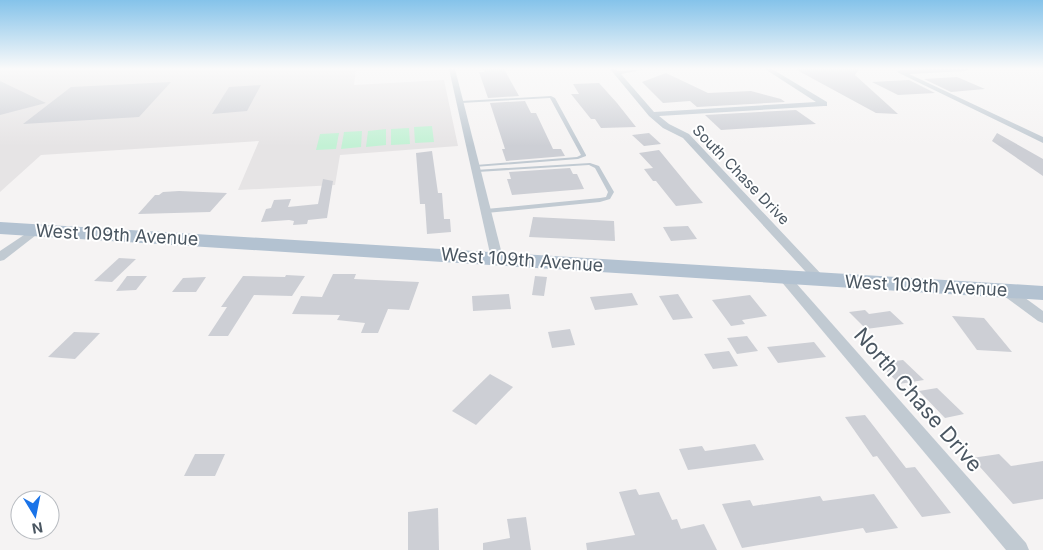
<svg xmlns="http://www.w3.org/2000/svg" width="1043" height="550" font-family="Inter,sans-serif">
<rect width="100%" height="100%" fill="#f5f3f3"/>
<polygon fill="#e6e4e5" points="0,69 356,69 354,85 444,80 458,146 340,155 335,185 238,190 259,141 41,155 0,192"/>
<g fill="#c3f1d5">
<polygon points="432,126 434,142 415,143 414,127"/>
<polygon points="409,128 410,144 391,145 391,129"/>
<polygon points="386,129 386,145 366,147 368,131"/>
<polygon points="362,131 361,147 341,149 344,132"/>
<polygon points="339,133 336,149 316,150 320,134"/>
</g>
<g fill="#cdcfd5">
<polygon points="483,69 504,69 519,96 488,98 479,72 485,72"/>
<polygon points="795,69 859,69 855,75 898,114 876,113"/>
<polygon points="666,73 708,93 751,91 781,99 785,102 697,107 690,101 663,103 642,82"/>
<polygon points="957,77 985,89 951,92 924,79"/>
<polygon points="909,80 935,93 898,95 872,82"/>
<polygon points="0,81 46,103 0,115"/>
<polygon points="171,82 139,117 23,124 71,87"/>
<polygon points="599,83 617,103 636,127 601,128 595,119 591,119 571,94 579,94 573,84"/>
<polygon points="261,85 247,111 212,114 229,87"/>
<polygon points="525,101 531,113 536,113 553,149 561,149 565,156 506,161 502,149 505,149 490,103"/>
<polygon points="796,110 816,124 721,130 705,115"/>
<polygon points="649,133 661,144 644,146 632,135"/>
<polygon points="997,133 1043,159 1043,176 992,141"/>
<polygon points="659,150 691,189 703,203 676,206 656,181 653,181 644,169 653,168 639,153"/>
<polygon points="432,151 438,193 442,193 444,219 450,219 451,232 427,234 425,204 420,204 416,153"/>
<polygon points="570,168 573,174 577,174 584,189 512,195 507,179 511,179 509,172"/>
<polygon points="323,179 333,181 327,218 308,220 307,224 293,225 294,221 289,220 261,222 266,209 271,208 274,200 291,199 288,207 318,204"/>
<polygon points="179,191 227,193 210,212 138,214 155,195 159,195 163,192"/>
<polygon points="533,217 614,221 615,241 529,237"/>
<polygon points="688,226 697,239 671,241 663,227"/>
<polygon points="119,258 136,259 112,282 94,281"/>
<polygon points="333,274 356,274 354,279 419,282 409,310 388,309 378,333 361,333 365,323 337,320 340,315 292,314 301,296 322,297"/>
<polygon points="286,275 305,276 292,296 254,295 228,336 208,336 227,307 221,307 243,276 285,277"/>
<polygon points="127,276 147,276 136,290 116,291"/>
<polygon points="535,276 547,277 544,296 532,295"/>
<polygon points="206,277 196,292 172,292 183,278"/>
<polygon points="632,293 638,305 595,310 590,297"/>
<polygon points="509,294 511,309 473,311 472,296"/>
<polygon points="678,294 693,318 673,320 659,296"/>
<polygon points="750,295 767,316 742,320 745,324 731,326 712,300"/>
<polygon points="865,310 869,314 890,311 904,324 866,329 849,312"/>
<polygon points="952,316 984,318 1012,352 977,350"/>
<polygon points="570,329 575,345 552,348 548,332"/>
<polygon points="74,332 100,333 75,359 48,357"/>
<polygon points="747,336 758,351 737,354 727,338"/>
<polygon points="814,342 826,357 778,363 767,347"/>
<polygon points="729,351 738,366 713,369 704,354"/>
<polygon points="903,360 924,380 899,384 879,363"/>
<polygon points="490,374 513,387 476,425 452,411"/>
<polygon points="937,388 964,414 945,418 919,391"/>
<polygon points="865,415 906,468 915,467 951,513 922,517 877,456 873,457 845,417"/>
<polygon points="755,444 764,460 688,470 679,449 702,446 705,451"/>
<polygon points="195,454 225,454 215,476 184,476"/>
<polygon points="999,454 1011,466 1043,461 1043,499 1013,504 972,458"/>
<polygon points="636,489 639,495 659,492 672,520 677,519 681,529 704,524 717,550 587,550 586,543 635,535 619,492"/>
<polygon points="874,494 898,528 866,533 863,528 742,548 722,504 750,500 753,506 820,496 823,501"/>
<polygon points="438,508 439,550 408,550 408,512"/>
<polygon points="526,517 531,550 483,550 483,543 510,538 507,519"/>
</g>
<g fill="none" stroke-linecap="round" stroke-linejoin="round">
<g fill="#c1cad2" fill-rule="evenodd">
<polygon points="551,96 555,98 586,155 586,156 578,159 474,167 474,166 476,165 577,157 581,155 550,98 461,103 459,102 461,101"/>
<polygon points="590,163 599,166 614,192 610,199 600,202 486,213 483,211 486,209 600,198 606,197 608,192 595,168 589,165 477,172 475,172 475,170"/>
</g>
<g fill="#c1cad2" fill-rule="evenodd">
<polygon points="449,69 455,69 503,258 501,261 493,261 491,258"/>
<polygon points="610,69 616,69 618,71 646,69 621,74 654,112 816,102 765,69 772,69 827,102 827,106 824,106 659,116 669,124 689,134 824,277 826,280 824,283 816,283 683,138 663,128 649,116"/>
<polygon points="928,69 969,69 966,71 909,74 1043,137 1043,143 897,72 900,70"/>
<polygon points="36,227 40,228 42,230 40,232 4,260 0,261 0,251"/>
<polygon points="784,273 788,274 1026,543 1029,550 1006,550 780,280 778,277 780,274"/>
<polygon points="1005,286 1010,287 1043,311 1043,323 1038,321 1000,293 999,290 1000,287"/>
</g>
<polygon fill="#b3c2d1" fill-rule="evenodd" points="0,222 1043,286 1043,300 0,234"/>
</g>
<linearGradient id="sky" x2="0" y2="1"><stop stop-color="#85c3ea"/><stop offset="0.47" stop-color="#fafafa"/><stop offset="1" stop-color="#fafafa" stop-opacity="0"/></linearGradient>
<rect width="1043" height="146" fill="url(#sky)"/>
<g text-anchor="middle" stroke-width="4" stroke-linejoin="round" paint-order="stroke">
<g font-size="15" fill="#4a5661" stroke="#fff">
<text transform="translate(741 175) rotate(46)" y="5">South Chase Drive</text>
</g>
<g font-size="18" fill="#4a5661" stroke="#fff">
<text transform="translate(117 235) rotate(3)" y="6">West 109th Avenue</text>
<text transform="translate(522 260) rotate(4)" y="6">West 109th Avenue</text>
<text transform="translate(926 286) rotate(3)" y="6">West 109th Avenue</text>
</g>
<g font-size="21" fill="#4a5661" stroke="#fff">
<text transform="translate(918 400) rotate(49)" y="7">North Chase Drive</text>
</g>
</g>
<g transform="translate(35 515) rotate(170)"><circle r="24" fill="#ffffff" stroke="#b7bbc0"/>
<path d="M0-4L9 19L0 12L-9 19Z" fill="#1a73e8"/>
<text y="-8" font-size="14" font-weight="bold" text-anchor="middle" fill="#4a5661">N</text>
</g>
</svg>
